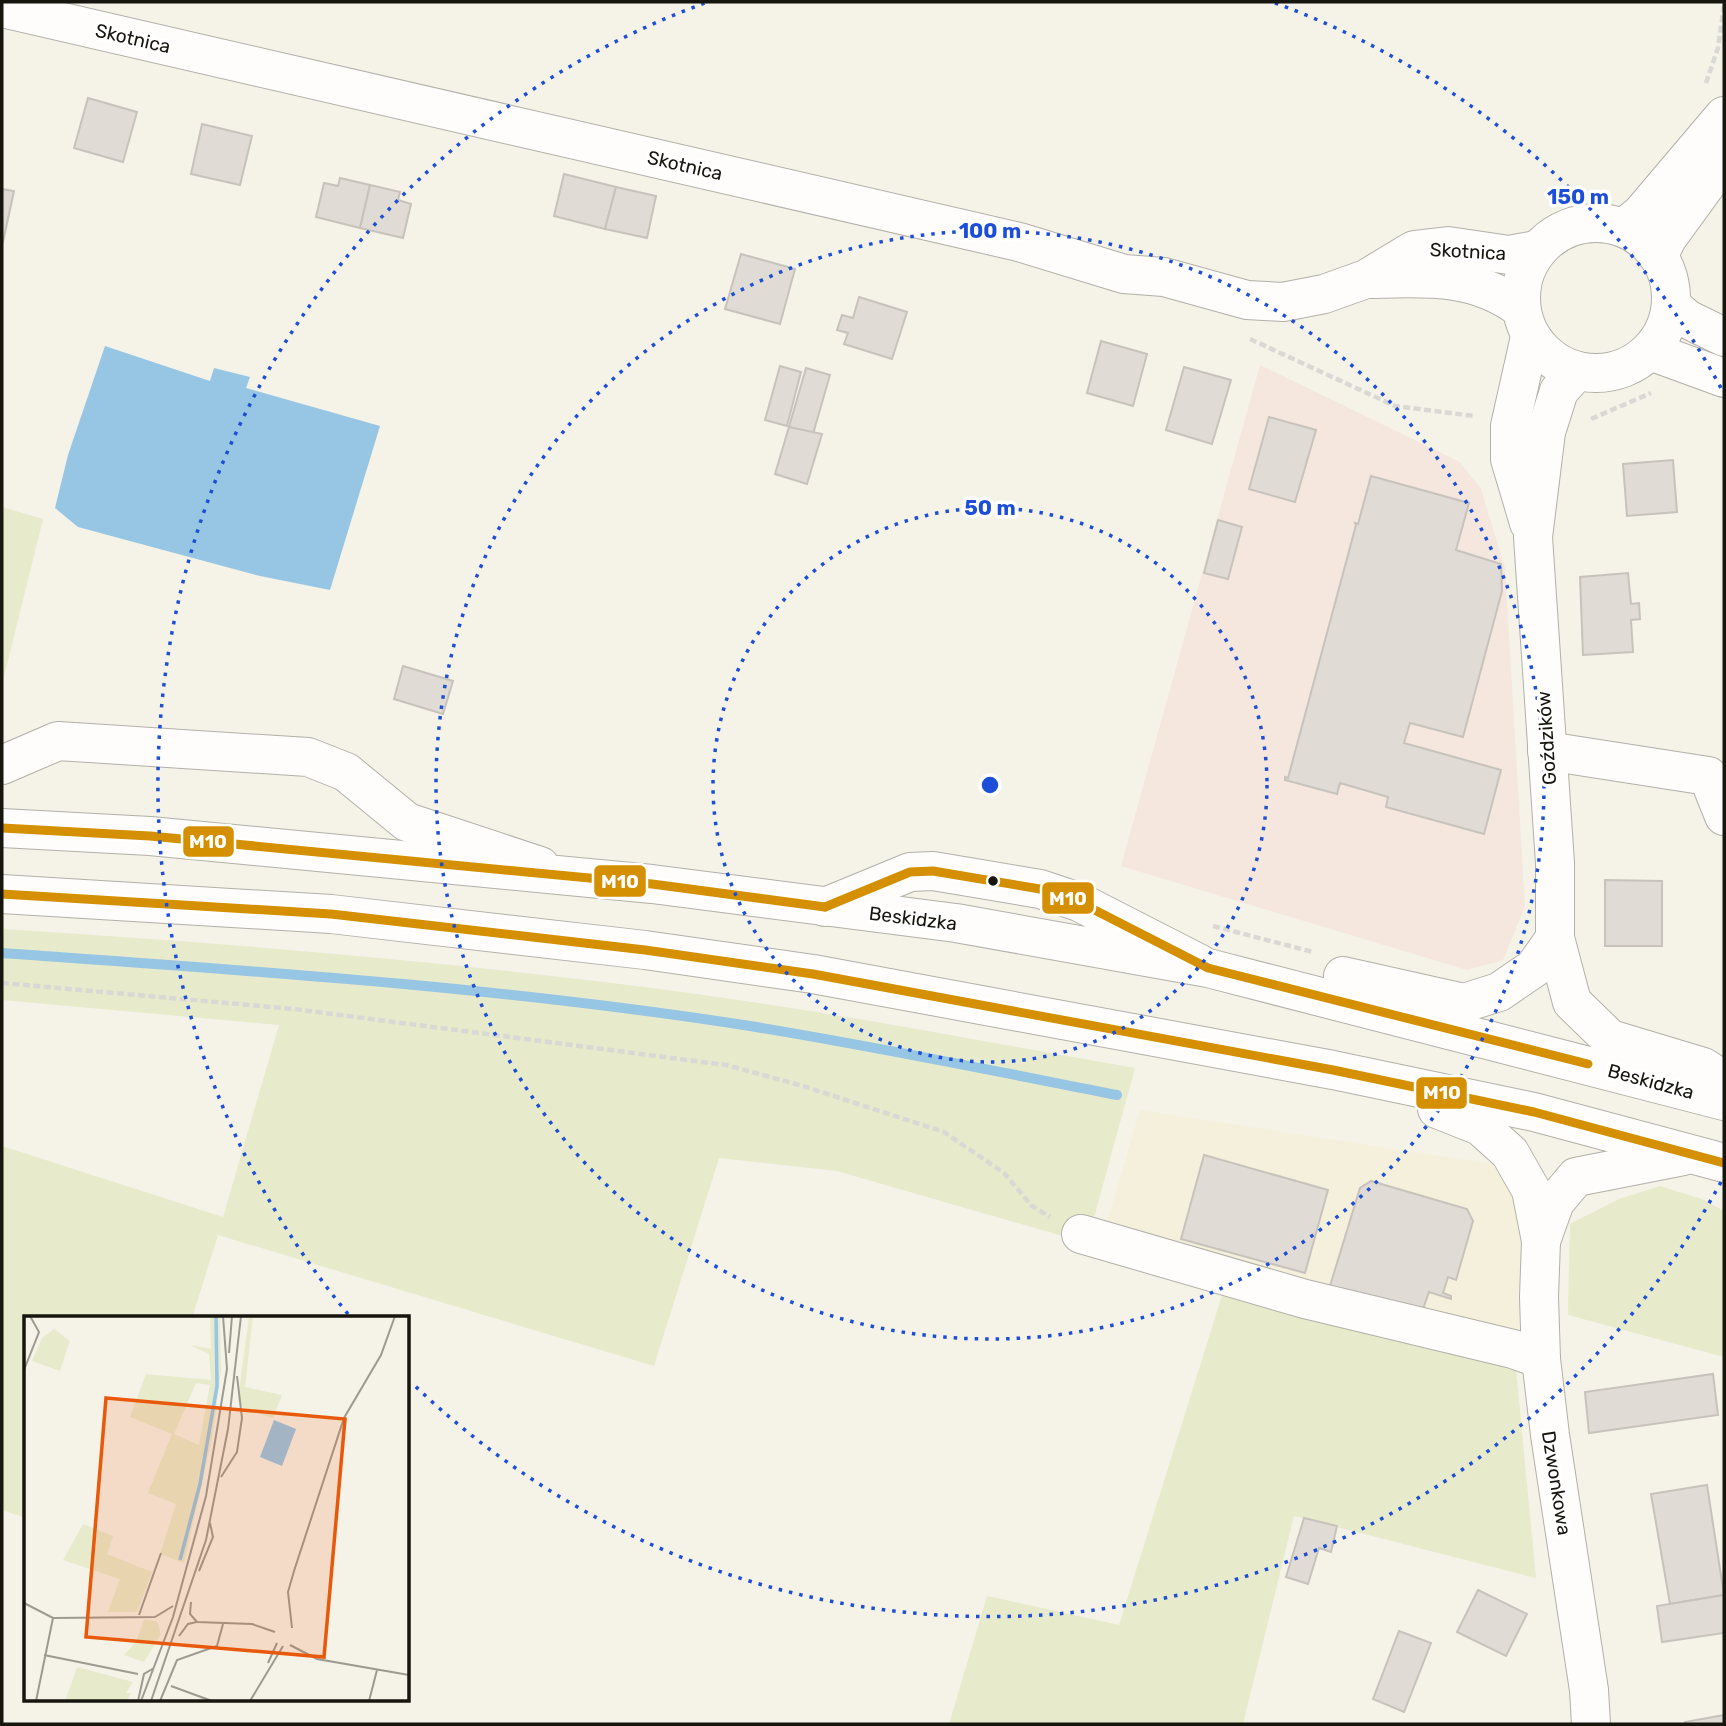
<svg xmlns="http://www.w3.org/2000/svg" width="1726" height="1726" font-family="Rubik,sans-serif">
<rect width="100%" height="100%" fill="#f5f2e8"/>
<polygon fill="#f4f0dc" points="1140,1110 1499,1165 1522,1199 1520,1346 1105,1230"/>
<polygon fill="#f5e7dd" points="1260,365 1460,462 1481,489 1505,568 1525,906 1503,960 1467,970 1121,866"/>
<g fill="#e8eacc">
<polygon points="2,507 43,519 2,685"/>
<path d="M2 929C229 943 456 962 682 992 834 1012 985 1042 1135 1068L1087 1243 837 1171 719 1158 654 1366 218 1235 192 1318H26V1518L2 1510V1146L223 1217 279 1025 2 1000Z"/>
<polygon points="1660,1186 1702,1199 1724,1211 1724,1357 1568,1315 1570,1224 1619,1199"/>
<polygon points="1224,1289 1516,1369 1536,1578 1294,1516 1243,1724 949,1724 987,1596 1119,1625"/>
</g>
<polygon fill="#97c5e4" points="105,346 210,381 214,368 250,377 246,388 380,426 330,590 260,576 78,527 55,508 68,455"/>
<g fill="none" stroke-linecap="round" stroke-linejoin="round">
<path stroke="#97c5e4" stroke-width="10" d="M2 953C252 971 502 987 750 1026 873 1046 995 1071 1117 1095"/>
</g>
<g fill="#e0dbd4" stroke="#c7c3bc" stroke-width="2">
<polygon points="88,98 137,112 123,162 74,148"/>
<polygon points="202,124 252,136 240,185 191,174"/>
<polygon points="564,174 616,187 605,229 554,216"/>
<polygon points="340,178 370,185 360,228 316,217 324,183 338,186"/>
<polygon points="370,185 400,192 398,200 411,204 403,238 360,228"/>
<polygon points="616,187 656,196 647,238 605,229"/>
<polygon points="2,189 14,191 3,242 2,242"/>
<polygon points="741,254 795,269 780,324 725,309"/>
<polygon points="859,297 907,312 892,359 844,344 848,333 837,330 842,315 853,318"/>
<polygon points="1101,341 1147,354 1133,406 1087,393"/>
<polygon points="780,366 801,372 787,426 765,420"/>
<polygon points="1184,367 1231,380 1212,444 1166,430"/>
<polygon points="806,368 830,375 813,434 789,427"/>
<polygon points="1269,417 1316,430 1295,502 1249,489"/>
<polygon points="789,427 822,434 807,484 775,474"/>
<polygon points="1673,460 1677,512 1627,516 1623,464"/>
<polygon points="1371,476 1469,503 1456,550 1501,564 1502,591 1463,737 1410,723 1404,743 1501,770 1484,834 1386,807 1388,797 1340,783 1337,794 1285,780 1285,777 1288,778 1356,525 1355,523 1358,524"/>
<polygon points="1218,520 1242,527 1228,579 1204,573"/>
<polygon points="1628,573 1631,604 1639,603 1640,619 1631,620 1633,652 1583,655 1580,577"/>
<polygon points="403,666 453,681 443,714 394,699"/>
<polygon points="1605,880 1662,881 1662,946 1605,946"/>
<polygon points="1204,1155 1328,1190 1305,1273 1181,1239"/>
<polygon points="1371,1181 1467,1209 1473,1221 1456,1280 1448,1277 1443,1293 1451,1296 1451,1299 1429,1292 1423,1309 1330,1286 1360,1188"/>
<polygon points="1713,1374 1718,1415 1589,1433 1585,1392"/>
<polygon points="1707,1485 1724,1595 1670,1604 1651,1494"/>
<polygon points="1304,1518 1337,1526 1331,1552 1319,1548 1308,1584 1286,1577"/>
<polygon points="1478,1590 1527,1614 1506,1656 1457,1632"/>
<polygon points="1724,1595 1724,1633 1662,1642 1657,1606"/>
<polygon points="1399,1631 1431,1643 1404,1712 1373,1699"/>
<polygon points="1724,1715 1724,1724 1685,1724 1685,1722"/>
</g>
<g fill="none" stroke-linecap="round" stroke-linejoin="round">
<defs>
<g id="minor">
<polyline points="2,8 1019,242 1124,274 1164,277 1247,300 1283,302 1324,294 1366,279 1414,250 1448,246 1509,255 1536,250"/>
<circle cx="1596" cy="298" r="75"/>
<polyline points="1624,228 1641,214 1724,116"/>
<polyline points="1658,256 1668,237 1713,175 1724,132"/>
<path d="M1368 279C1424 278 1473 273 1520 308"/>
<polyline points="1671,305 1687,319 1724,337"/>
<polyline points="1650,351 1724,378"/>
<polyline points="1529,523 1510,459 1510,426 1530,337"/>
<polyline points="1547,751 1708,776 1724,816"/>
<polyline points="2,765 58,741 308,757 346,772 407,822 540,866"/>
<polyline points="825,907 910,872 933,871 1040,889 1079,902 1200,964"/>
<polyline points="1555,938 1555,863 1533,537 1546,432 1559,391 1576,372"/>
<polyline points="1081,1234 1305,1299 1513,1349 1541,1359"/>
<polyline points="1541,1241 1539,1297 1541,1359 1550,1435 1589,1690 1591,1724"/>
</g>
<g id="highway">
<polyline points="2,828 150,836 652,884 956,923 1208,968 1724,1101"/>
<polyline points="2,894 331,914 645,950 813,974 1333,1070 1534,1112 1724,1163"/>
<polyline points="1555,938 1572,1002 1610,1039 1703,1067 1724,1080"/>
<polyline points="1343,976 1464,1003 1499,992 1534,968 1555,938"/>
<polyline points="1437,1109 1480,1126 1510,1153 1531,1190 1541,1241"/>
<polyline points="1541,1241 1555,1202 1576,1177 1683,1156"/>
</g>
</defs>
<use href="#minor" stroke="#b2b0a8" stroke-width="40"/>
<use href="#highway" stroke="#b2b0a8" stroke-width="40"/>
<g stroke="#d9d8d4" stroke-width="4.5" stroke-dasharray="7 3.5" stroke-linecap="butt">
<polyline points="1706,83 1718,48 1724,6"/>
<polyline points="1250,339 1395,406 1474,416"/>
<polyline points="1591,419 1651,393"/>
<polyline points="1213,926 1313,952"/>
<polyline points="2,983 294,1009 726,1065 803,1086 944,1132 1004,1173 1032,1206 1050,1217"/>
</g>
<use href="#minor" stroke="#fefdfc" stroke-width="38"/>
<use href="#highway" stroke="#fefdfc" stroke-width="38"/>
<defs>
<g id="bus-1">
<polyline points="2,828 150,836 652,884 825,907"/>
<polyline points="2,894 331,914 645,950 813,974 1333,1070 1534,1112 1724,1163"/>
<polyline points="825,907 910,872 933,871 1040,889 1079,902 1208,968 1588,1064"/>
</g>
</defs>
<use href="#bus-1" stroke="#fff" stroke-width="14"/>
<use href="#bus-1" stroke="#d59002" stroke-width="9"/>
</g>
<g fill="none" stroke="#1d4ed8" stroke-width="3.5" stroke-dasharray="3.5 7">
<circle cx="990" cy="785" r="277"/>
<circle cx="990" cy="785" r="554"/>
<path d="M1721 1182A832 832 0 0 1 412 1383M348 1314A832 832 0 0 1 705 3M1275 3A832 832 0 0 1 1721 388"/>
</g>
<circle fill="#16150e" stroke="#fff" stroke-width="2.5" cx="993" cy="881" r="6"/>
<g text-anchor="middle" stroke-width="7" stroke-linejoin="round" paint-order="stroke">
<g font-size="19" fill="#16150e" stroke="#fff">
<text transform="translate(133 38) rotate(13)" y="7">Skotnica</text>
<text transform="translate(685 165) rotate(13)" y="7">Skotnica</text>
<text transform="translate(1468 251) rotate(3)" y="7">Skotnica</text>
<text transform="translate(1546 738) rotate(-94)" y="7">Goździków</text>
<text transform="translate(913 918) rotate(7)" y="7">Beskidzka</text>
<text transform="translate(1651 1081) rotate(15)" y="7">Beskidzka</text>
<text transform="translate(1557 1483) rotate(81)" y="7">Dzwonkowa</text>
</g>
</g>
<g transform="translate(24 1316)">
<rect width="385" height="385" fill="#f5f2e8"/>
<path d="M186 0H196L197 55 188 123 160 247 136 238 152 188 124 177 148 118 106 101 122 58 187 64 185 38 166 29 187 33ZM172 67 186 69 175 129 150 118ZM225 0H229L221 71 258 79 249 102 219 92 214 84ZM30 13 46 25 36 55 8 45 18 22ZM59 208 89 220 83 238 128 256 113 296H84L96 263 39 244ZM120 304 133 305 137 318 120 346 100 339 112 326ZM53 351 109 366 102 377H107L103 385H41Z" fill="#e8eacc" fill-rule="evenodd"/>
<path d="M250 104 272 113 258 150 236 141Z" fill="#97c5e4"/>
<path fill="none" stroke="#97c5e4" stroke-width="3.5" d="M156 244 176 168 193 70 192 0"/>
<path fill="none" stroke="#9c9a91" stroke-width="2" d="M205 37 208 0M0 54 15 16 6 0M197 161 213 136 218 102 213 60M175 255 189 221 186 207M0 287 29 302 131 301M115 299 137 237M131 301 149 290M173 306 228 308 251 316M268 312 264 276 270 255 320 102 357 39 371 0M155 320 164 308 173 306 166 298 167 286M266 329 293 343 385 359M20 339 114 358M244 347 253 327M147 370 188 385M12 385 29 302M114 385 120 358 130 352M117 385 149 301 182 180 203 53 199 0M127 385 182 224 204 113 217 0M136 385 153 344 193 330 199 308M226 385 259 330M345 385 353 354"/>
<path fill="#e8590c" fill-opacity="0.15" stroke="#e8590c" stroke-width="3.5" d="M82 82 321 103 300 341 62 321Z"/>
<rect width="385" height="385" fill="none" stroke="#16150e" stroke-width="3.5"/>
</g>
<circle cx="990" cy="785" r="10" fill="#1d4ed8" stroke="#fff" stroke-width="3.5"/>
<g font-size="21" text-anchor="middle" font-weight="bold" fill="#1d4ed8" stroke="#fff" stroke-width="7" stroke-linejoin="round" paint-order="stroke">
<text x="1578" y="204">150 m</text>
<text x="990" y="238">100 m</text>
<text x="990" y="515">50 m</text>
</g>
<g stroke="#fff" stroke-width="2.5">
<rect x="182" y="825" width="53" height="33" rx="7" fill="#d59002"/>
<rect x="593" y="864" width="54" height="34" rx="7" fill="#d59002"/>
<rect x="1041" y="881" width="54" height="34" rx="7" fill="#d59002"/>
<rect x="1415" y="1076" width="53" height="34" rx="7" fill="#d59002"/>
</g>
<g font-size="19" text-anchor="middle" font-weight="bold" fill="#fff">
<text x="208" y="848">M10</text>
<text x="620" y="888">M10</text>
<text x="1068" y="905">M10</text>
<text x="1442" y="1099">M10</text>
</g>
<rect width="1726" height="1726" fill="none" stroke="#16150e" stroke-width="7"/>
</svg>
